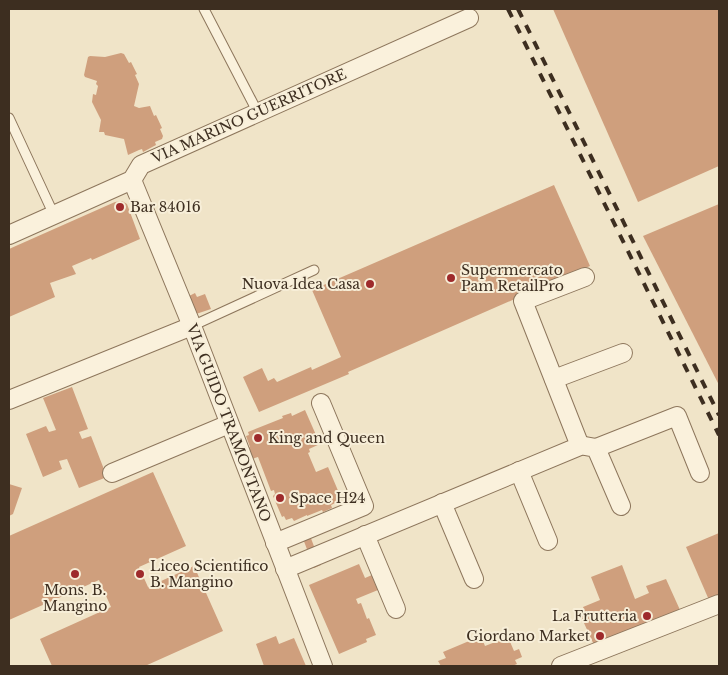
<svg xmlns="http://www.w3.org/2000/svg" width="728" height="675" font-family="'Libre Baskerville',serif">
<rect width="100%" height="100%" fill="#f0e4c8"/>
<g fill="#cf9f7d">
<polygon points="553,9 719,9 719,166 638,202"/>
<polygon points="121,53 124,54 129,63 131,62 137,74 135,75 139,84 134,106 139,108 150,106 154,116 156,115 162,128 160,129 163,136 162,139 155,142 156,145 143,152 142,149 139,150 128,155 124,139 105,135 104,132 99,132 101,120 92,102 93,94 96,95 98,86 96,84 97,81 85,77 84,75 88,57 90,56 105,57"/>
<polygon points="554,185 590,266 348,372 349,374 259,412 243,377 262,368 268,381 274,378 277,382 311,367 312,370 341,357 312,290"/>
<polygon points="122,201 127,204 140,239 92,260 91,258 72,266 76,274 50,283 55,297 9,317 9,249 115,202"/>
<polygon points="719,204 719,385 643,236"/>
<polygon points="195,293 197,297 205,294 211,309 196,314 189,296"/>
<polygon points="72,387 88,429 79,432 82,439 91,436 107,477 79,488 67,459 59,461 62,469 43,477 26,434 46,426 49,432 56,430 43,398"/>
<polygon points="305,410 320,444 309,449 310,452 308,453 316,472 328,467 342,500 331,505 332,508 323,512 322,510 307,516 307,515 294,521 292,518 286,520 284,516 282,517 273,496 275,494 274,490 271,491 258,457 252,459 248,448 250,447 246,436 249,435 248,432 283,418 282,416 291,413 292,416"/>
<polygon points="153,472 186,546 139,567 148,587 194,566 223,631 145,666 52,666 40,639 111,607 99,580 9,620 9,536"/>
<polygon points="9,484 22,488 13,514 9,516"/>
<polygon points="306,525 321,565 314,568 299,528"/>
<polygon points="719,533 719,596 709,600 686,547"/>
<polygon points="359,564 365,578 372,575 378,590 356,599 358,604 361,603 367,619 369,618 376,635 366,639 367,642 339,654 309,585"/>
<polygon points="622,565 635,599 649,593 646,586 666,579 680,610 679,615 594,645 579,612 584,610 583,607 600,600 591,577"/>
<polygon points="276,636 279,644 294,638 306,666 264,666 256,644"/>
<polygon points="481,636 485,646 508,637 514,651 519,649 522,657 515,660 517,664 512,666 441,666 438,661 446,658 443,652"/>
</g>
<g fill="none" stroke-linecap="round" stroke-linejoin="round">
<defs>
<g id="service">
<polyline points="204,9 258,113"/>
<polyline points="9,118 54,215"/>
<polyline points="192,326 314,270"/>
</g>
<g id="minor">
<polyline points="132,180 192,326 323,666"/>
<polyline points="9,235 132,180 141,165 469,18"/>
<polyline points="554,379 623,353"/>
<polyline points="9,400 192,326"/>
<polyline points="585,446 596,448 621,506"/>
<polyline points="596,448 677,416 700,473"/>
<polyline points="519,471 548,541"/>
<polyline points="112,473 229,424"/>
<polyline points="442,503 474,579"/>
<polyline points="365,535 396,609"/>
<polyline points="275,543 364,506 321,403"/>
<polyline points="285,569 580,446 523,301 585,277"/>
<polyline points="561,666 719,604"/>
</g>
</defs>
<use href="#service" stroke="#8d765c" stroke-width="11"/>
<use href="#minor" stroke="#8d765c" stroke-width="20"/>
<use href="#service" stroke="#faf1dc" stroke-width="9"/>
<use href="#minor" stroke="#faf1dc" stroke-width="18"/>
<g stroke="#3d2e20" stroke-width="4" stroke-dasharray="9 9" stroke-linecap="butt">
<polyline points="508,9 719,435"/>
<polyline points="518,9 719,415"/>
</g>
</g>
<g fill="#9e2a2b" stroke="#f7eed8" stroke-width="2">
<circle cx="120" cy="207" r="5"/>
<circle cx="451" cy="278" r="5"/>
<circle cx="370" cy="284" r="5"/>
<circle cx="258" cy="438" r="5"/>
<circle cx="280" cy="498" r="5"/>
<circle cx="75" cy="574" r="5"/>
<circle cx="140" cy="574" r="5"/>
<circle cx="647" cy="616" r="5"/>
<circle cx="600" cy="636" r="5"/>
</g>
<g text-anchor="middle" stroke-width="4" stroke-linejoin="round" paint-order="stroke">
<g font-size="14" fill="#3d2e20" stroke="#f7eed8">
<text transform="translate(249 116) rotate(-24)" y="5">VIA MARINO GUERRITORE</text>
<text transform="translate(229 423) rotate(69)" y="5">VIA GUIDO TRAMONTANO</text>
</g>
<g font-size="14" fill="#3d2e20" stroke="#f7eed8" text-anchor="start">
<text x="130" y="212">Bar 84016</text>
<text x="461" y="275">Supermercato<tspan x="461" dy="16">Pam RetailPro</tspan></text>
<text x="360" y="289" text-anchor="end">Nuova Idea Casa</text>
<text x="268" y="443">King and Queen</text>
<text x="290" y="503">Space H24</text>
<text x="150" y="571">Liceo Scientifico<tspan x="150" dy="16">B. Mangino</tspan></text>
<text x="75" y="595" text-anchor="middle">Mons. B.<tspan x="75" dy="16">Mangino</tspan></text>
<text x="637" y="621" text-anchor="end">La Frutteria</text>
<text x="590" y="641" text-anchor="end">Giordano Market</text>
</g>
</g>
<rect width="728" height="675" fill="none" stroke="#3d2e20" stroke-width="20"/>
</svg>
